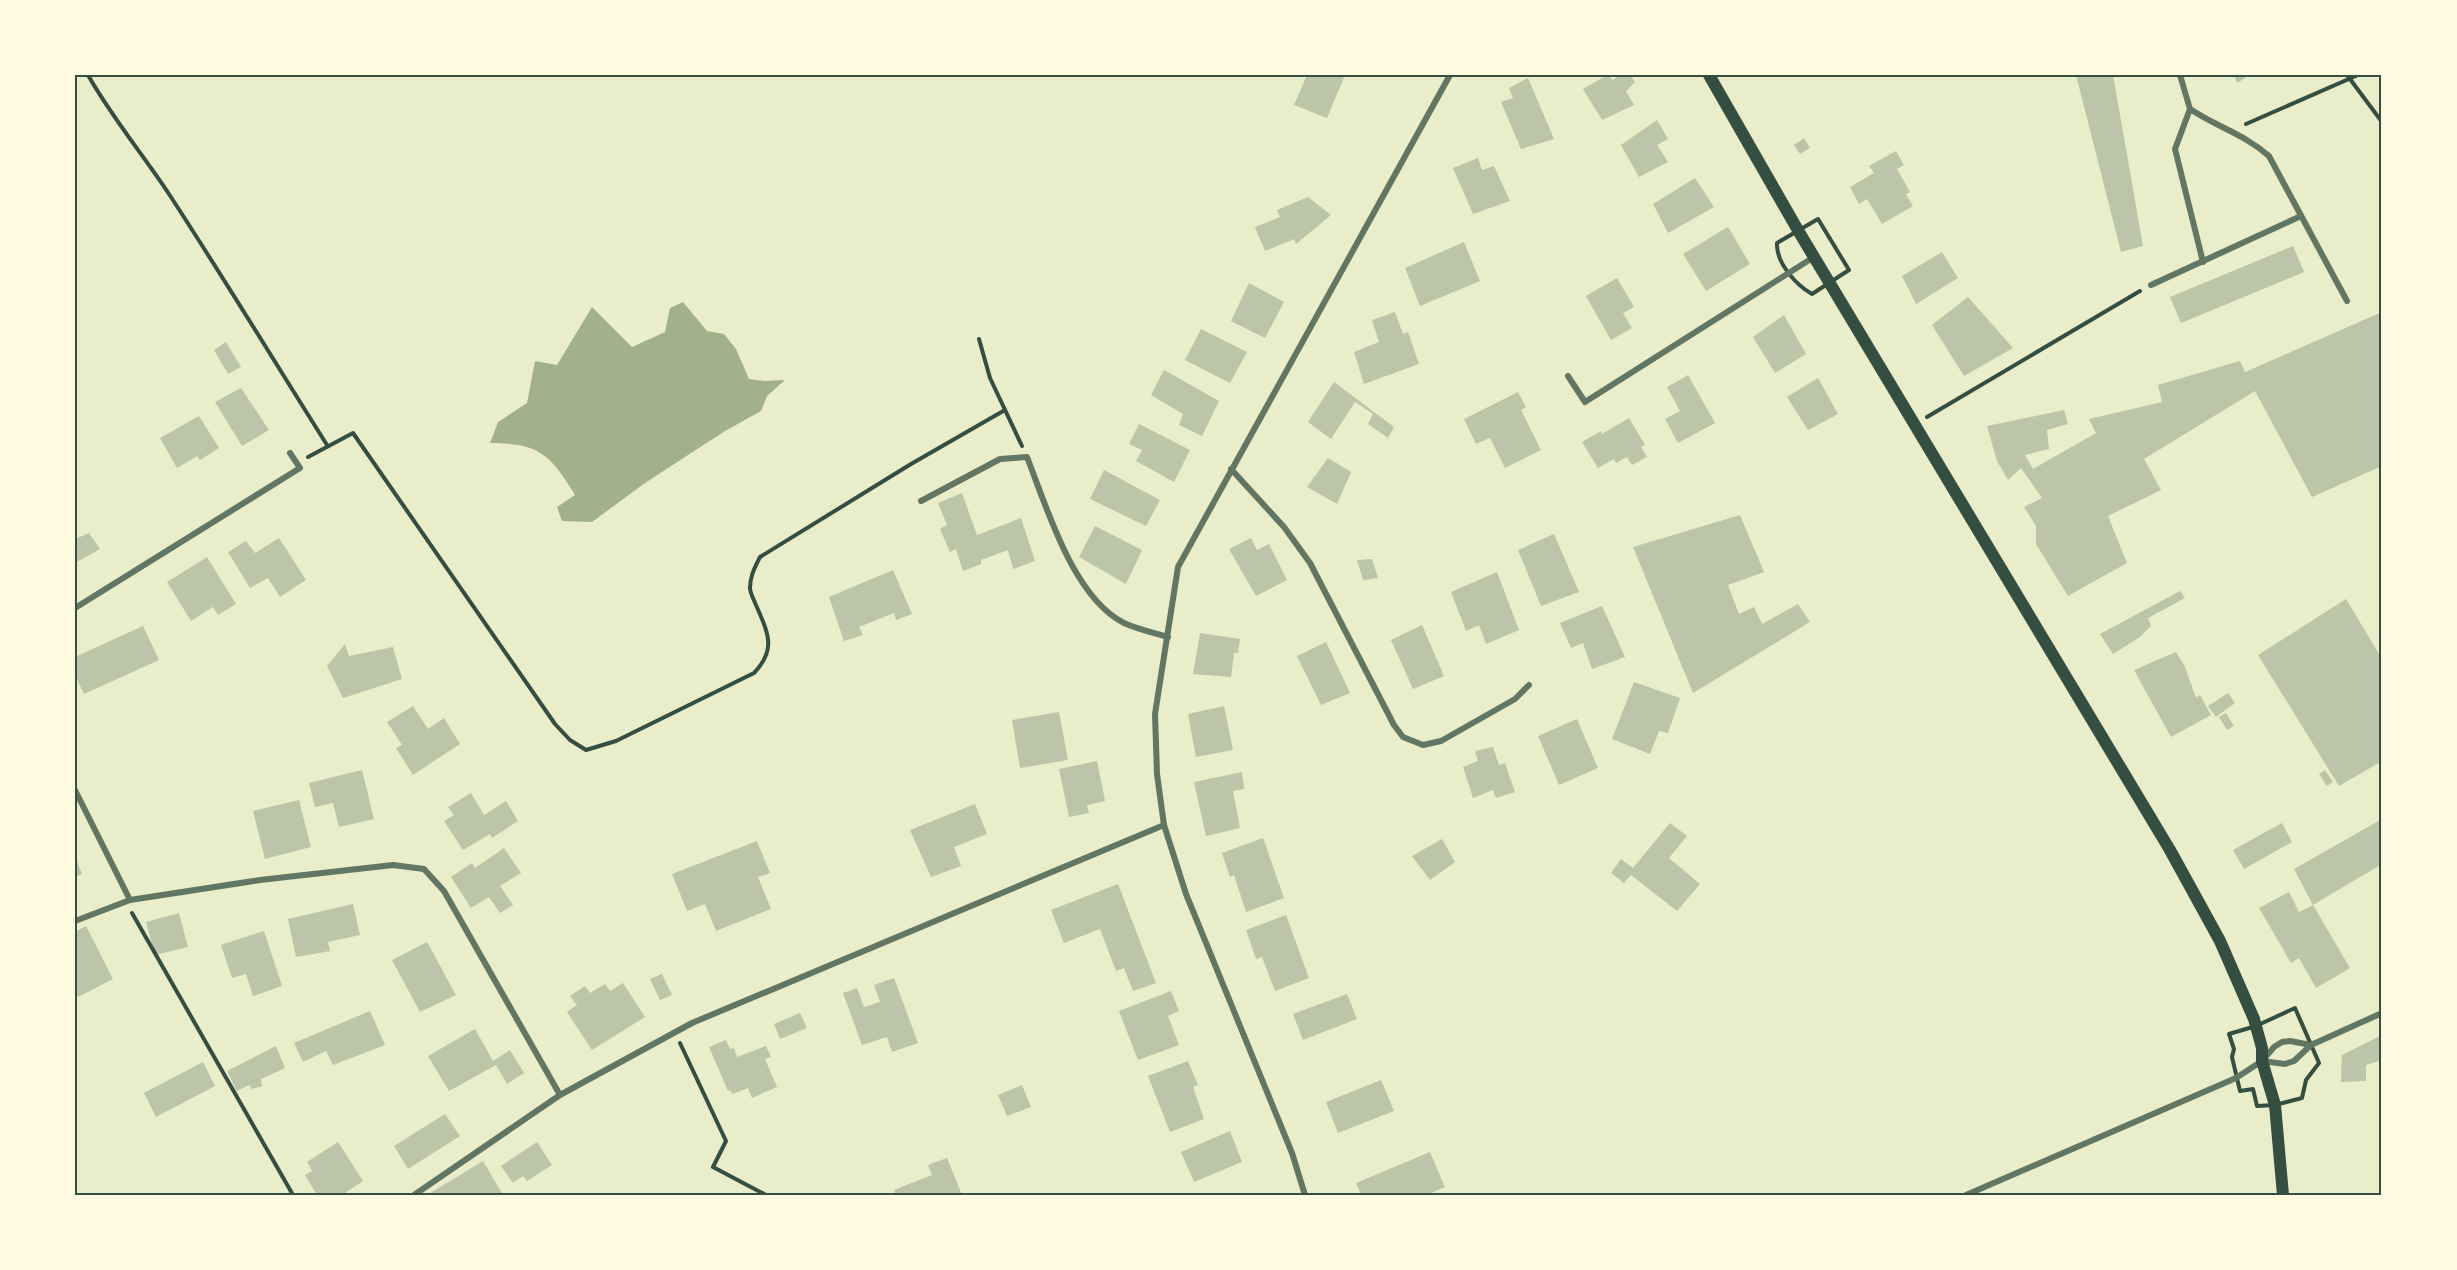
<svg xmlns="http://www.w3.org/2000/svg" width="2457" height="1270" font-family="Roboto,sans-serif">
<rect width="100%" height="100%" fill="#e9edc9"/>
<path fill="#a3b18a" d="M683 302 707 331 724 334 736 349 749 379 764 381 785 380 767 396 761 411 725 431 645 483 592 522 562 521 557 507 575 495C550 454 539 443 490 443L498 422 527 403 535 361 557 365 592 307 632 347 665 332 670 308Z"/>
<g fill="#bcc5a7">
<polygon points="1307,75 1345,75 1327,118 1294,105"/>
<polygon points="1607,75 1613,80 1619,75 1630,75 1635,82 1626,91 1634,105 1602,120 1583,89"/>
<polygon points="2076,75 2113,75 2143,246 2121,252"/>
<polygon points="2234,75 2250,75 2237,83"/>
<polygon points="1528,78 1554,139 1521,149 1501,102 1513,98 1509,88"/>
<polygon points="1657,120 1668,139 1657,145 1668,162 1639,177 1621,145"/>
<polygon points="1804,138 1810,148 1800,154 1794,145"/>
<polygon points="1896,151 1904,165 1897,169 1910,192 1906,194 1913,206 1882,224 1867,199 1859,204 1850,187 1874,173 1869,166"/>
<polygon points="1478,158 1482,170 1494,166 1510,201 1473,214 1453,168"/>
<polygon points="1695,178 1714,207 1668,233 1653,204"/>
<polygon points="1308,197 1331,215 1296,244 1294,239 1265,251 1255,227 1280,217 1277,210"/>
<polygon points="1728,227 1750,264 1706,291 1683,254"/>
<polygon points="1464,242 1480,281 1420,306 1405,268"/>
<polygon points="2293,246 2304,272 2181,323 2170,297"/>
<polygon points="1942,252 1958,278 1916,304 1902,276"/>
<polygon points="1617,278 1634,307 1623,313 1632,328 1611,340 1586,296"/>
<polygon points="1249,283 1284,302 1265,338 1231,321"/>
<polygon points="1968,297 2013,348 1964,376 1932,325"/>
<polygon points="1395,312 1403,334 1408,332 1419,364 1364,384 1354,352 1379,342 1372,320"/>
<polygon points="2382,312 2382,466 2312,497 2255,391 2144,459 2161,490 2108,516 2127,563 2068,596 2036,544 2036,526 2024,507 2042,498 2021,468 2008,480 1997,461 1987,426 2064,410 2068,424 2047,430 2049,449 2025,455 2033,469 2096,433 2089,419 2162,402 2158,385 2240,361 2245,372"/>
<polygon points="1784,315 1806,354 1775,373 1753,337"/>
<polygon points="1201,329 1247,352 1230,383 1185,360"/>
<polygon points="226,342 241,367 228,374 214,350"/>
<polygon points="1164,370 1219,401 1202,436 1179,425 1183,414 1151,395"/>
<polygon points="1688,375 1715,423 1678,443 1665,419 1680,411 1667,387"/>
<polygon points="1818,378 1838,414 1808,430 1787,397"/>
<polygon points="1334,382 1394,427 1388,438 1368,424 1373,414 1355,402 1331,439 1308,422"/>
<polygon points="241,388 269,430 242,446 215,402"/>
<polygon points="1518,392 1526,407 1521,410 1541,450 1505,468 1490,438 1476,444 1464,419"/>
<polygon points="199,416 219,448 200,460 197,456 177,468 160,438"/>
<polygon points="1629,418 1645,445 1641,447 1647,457 1632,465 1627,457 1616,463 1614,459 1598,468 1582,442 1601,431 1602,434"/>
<polygon points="1139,424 1190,450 1174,482 1136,461 1142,450 1129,444"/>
<polygon points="1328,458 1351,472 1337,504 1307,487"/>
<polygon points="1104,470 1160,500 1146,526 1090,499"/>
<polygon points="962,493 977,535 1021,518 1035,561 1013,569 1008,550 981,560 981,564 963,571 956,549 950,552 940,529 947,525 938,503"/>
<polygon points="1740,515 1764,572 1728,585 1739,614 1754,607 1762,624 1798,604 1810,622 1693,693 1633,547"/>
<polygon points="1095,526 1142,550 1126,584 1079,557"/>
<polygon points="89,533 100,549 75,563 75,539"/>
<polygon points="1554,534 1579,592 1541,606 1518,550"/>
<polygon points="279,538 306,580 280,597 268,578 250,588 228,552 246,541 255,553"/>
<polygon points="1251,538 1257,550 1269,544 1287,580 1256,596 1229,549"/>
<polygon points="207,557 236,604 218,615 213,607 191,621 167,582"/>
<polygon points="1372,559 1378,578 1363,580 1357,560"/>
<polygon points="893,570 912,614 896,620 894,613 859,627 863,635 844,641 829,597"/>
<polygon points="1497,572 1519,630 1486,644 1479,625 1466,631 1451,592"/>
<polygon points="2180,591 2185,598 2148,618 2151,626 2140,637 2113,654 2100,634"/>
<polygon points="2346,599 2382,659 2382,761 2339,786 2258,655"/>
<polygon points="1602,606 1625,657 1592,669 1583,643 1571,648 1560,623"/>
<polygon points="1422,625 1444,676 1413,689 1391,640"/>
<polygon points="143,626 159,660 84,694 75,675 75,657"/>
<polygon points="1200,633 1240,639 1238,653 1234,653 1231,677 1193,674"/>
<polygon points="1326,642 1350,693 1321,705 1297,656"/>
<polygon points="345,644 349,656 393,647 402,679 343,698 327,666"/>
<polygon points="2176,652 2185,667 2196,698 2200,695 2211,715 2171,737 2134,670"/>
<polygon points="1634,682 1680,698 1668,733 1659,731 1650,754 1612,739"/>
<polygon points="2228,693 2235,703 2216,717 2208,706"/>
<polygon points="413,706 428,729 444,718 460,744 413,775 396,748 402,745 387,722"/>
<polygon points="1224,706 1233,750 1196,757 1188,714"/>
<polygon points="1059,712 1068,760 1020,768 1012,720"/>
<polygon points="2226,713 2234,726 2227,730 2219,717"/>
<polygon points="1577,719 1598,768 1559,785 1538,736"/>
<polygon points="1493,747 1499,765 1505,763 1515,792 1496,798 1493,790 1473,798 1463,767 1478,761 1475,751"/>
<polygon points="1097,761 1105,801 1087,805 1089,813 1069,817 1059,769"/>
<polygon points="362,770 374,819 339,827 333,803 315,807 309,783"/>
<polygon points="2325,770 2333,782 2327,786 2319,774"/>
<polygon points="1242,772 1244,789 1233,791 1240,828 1206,836 1194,782"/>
<polygon points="471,793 484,815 506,801 518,821 492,838 490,834 463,850 444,821 454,815 448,807"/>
<polygon points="299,800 311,847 265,859 253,811"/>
<polygon points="975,804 987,834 954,847 961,866 931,877 910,830"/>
<polygon points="2382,819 2382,864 2313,905 2350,968 2316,988 2299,958 2291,963 2259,908 2289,892 2299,912 2313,905 2294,869"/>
<polygon points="1670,823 1687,836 1669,858 1700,884 1677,911 1631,875 1624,883 1611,873 1621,859 1633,868"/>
<polygon points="2282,823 2292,842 2244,869 2233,850"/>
<polygon points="1263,838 1284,898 1246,912 1234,875 1230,877 1222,853"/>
<polygon points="1442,839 1455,862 1430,880 1412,856"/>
<polygon points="757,841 770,873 758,877 771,909 716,931 705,904 687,911 672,874"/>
<polygon points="504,848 521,873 500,886 513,905 500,913 489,897 471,908 451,877 472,863 475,868"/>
<polygon points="75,856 82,874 75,877"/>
<polygon points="1118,884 1156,983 1133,991 1124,968 1116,971 1100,929 1064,943 1051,910"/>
<polygon points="353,904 360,935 328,942 330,951 296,957 288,919"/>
<polygon points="179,913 188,947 155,955 146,922"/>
<polygon points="1286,915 1309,978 1275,991 1262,957 1256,959 1246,930"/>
<polygon points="86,926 113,979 78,997 75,991 75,932"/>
<polygon points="264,931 282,986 253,996 246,974 232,978 221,945"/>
<polygon points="427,942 456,995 420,1012 392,960"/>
<polygon points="662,974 672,995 660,1000 650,979"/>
<polygon points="894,978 918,1043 892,1052 887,1037 862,1045 843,993 857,988 864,1007 880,1002 874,985"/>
<polygon points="623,983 645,1017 592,1050 567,1012 577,1005 570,996 585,986 590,993 605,984 610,991"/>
<polygon points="1171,991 1179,1011 1168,1016 1179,1045 1138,1060 1119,1011"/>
<polygon points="1347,994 1357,1019 1303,1040 1293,1014"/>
<polygon points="370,1011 385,1045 333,1065 326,1051 303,1062 294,1043"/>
<polygon points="800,1013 807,1028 780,1039 774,1024"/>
<polygon points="475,1029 493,1061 510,1050 524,1073 507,1084 496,1065 449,1091 428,1056"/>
<polygon points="2382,1035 2382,1060 2366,1065 2366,1081 2341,1082 2342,1055"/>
<polygon points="726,1040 730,1049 734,1048 737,1057 766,1046 771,1057 765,1059 777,1087 752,1098 748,1088 732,1094 730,1090 728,1091 709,1047"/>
<polygon points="276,1046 285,1068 261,1079 262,1086 252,1089 249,1085 237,1091 227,1071"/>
<polygon points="1188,1061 1198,1085 1193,1087 1204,1119 1170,1132 1148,1076"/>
<polygon points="203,1062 215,1086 156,1117 144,1093"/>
<polygon points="1381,1080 1394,1111 1338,1133 1326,1102"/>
<polygon points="1022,1085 1031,1107 1007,1116 998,1095"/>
<polygon points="445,1114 460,1136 408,1169 394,1146"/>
<polygon points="1230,1131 1242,1162 1194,1182 1181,1152"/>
<polygon points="338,1142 363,1181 342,1195 317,1195 305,1175 312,1171 307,1162"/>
<polygon points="537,1142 552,1165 527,1181 523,1176 513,1183 501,1166"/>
<polygon points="1430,1152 1445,1187 1426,1195 1361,1195 1356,1183"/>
<polygon points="947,1158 962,1195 896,1195 894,1190 932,1175 928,1165"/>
<polygon points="483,1161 503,1195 427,1195"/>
</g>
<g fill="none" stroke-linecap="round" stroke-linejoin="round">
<g stroke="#344e41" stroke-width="4">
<path d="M88 75C111 116 141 152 167 191 222 275 274 361 327 445"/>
<polyline points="2347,75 2382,122"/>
<polyline points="2246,124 2358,75"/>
<path d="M1818 219 1849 270 1812 294C1796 285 1776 263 1777 243Z"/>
<polyline points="979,339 990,378 1022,446"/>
<polyline points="1927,417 2140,291"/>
<path d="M308 457 353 433 555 724 570 740 586 750 616 741 754 673C777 649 768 633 756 605 754 600 750 593 750 588 750 576 755 567 760 557L911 464 1005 410"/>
<polyline points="132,913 293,1195"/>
<polygon points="2295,1008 2319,1063 2306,1080 2302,1098 2275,1105 2257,1106 2253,1089 2240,1091 2232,1057 2234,1049 2229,1034 2256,1026"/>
<polyline points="680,1043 726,1141 713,1167 766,1195"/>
</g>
<g stroke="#617663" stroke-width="6">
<polyline points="2180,75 2190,109 2175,149 2203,262"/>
<path d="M2190 109C2217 127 2244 134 2269 156L2347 301"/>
<polyline points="2151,285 2301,216"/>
<polyline points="1568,376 1585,402 1814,257"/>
<polyline points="1231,469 1284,527 1310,563 1394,725 1403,737 1423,745 1441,741 1515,699 1529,685"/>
<path d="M921 501 1000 459 1027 457C1047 508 1073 597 1124 623 1137 629 1154 633 1168 637"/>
<polyline points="75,608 300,468 290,453"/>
<polyline points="75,790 130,900"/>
<polyline points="75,921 130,900 260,880 393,865 424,869 444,891 560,1095"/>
<polyline points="2262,1061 2285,1064 2294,1061 2311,1045 2382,1013"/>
<polyline points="414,1195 560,1095 692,1023 1164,825"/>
<polyline points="1305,1195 1292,1153 1186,894 1164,825 1157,774 1155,714 1178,567 1450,75"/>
<polyline points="1966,1195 2236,1078 2262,1061 2274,1047 2282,1042 2290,1041 2311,1045"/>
</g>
<polyline stroke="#344e41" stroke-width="12" points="1709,75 1799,232 2170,850 2220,941 2254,1019 2262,1048 2262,1061 2275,1105 2283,1195"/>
</g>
<rect width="2457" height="1270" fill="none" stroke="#fefae0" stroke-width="153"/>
<rect x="76" y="76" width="2304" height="1118" fill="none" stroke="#344e41" stroke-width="2"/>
</svg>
